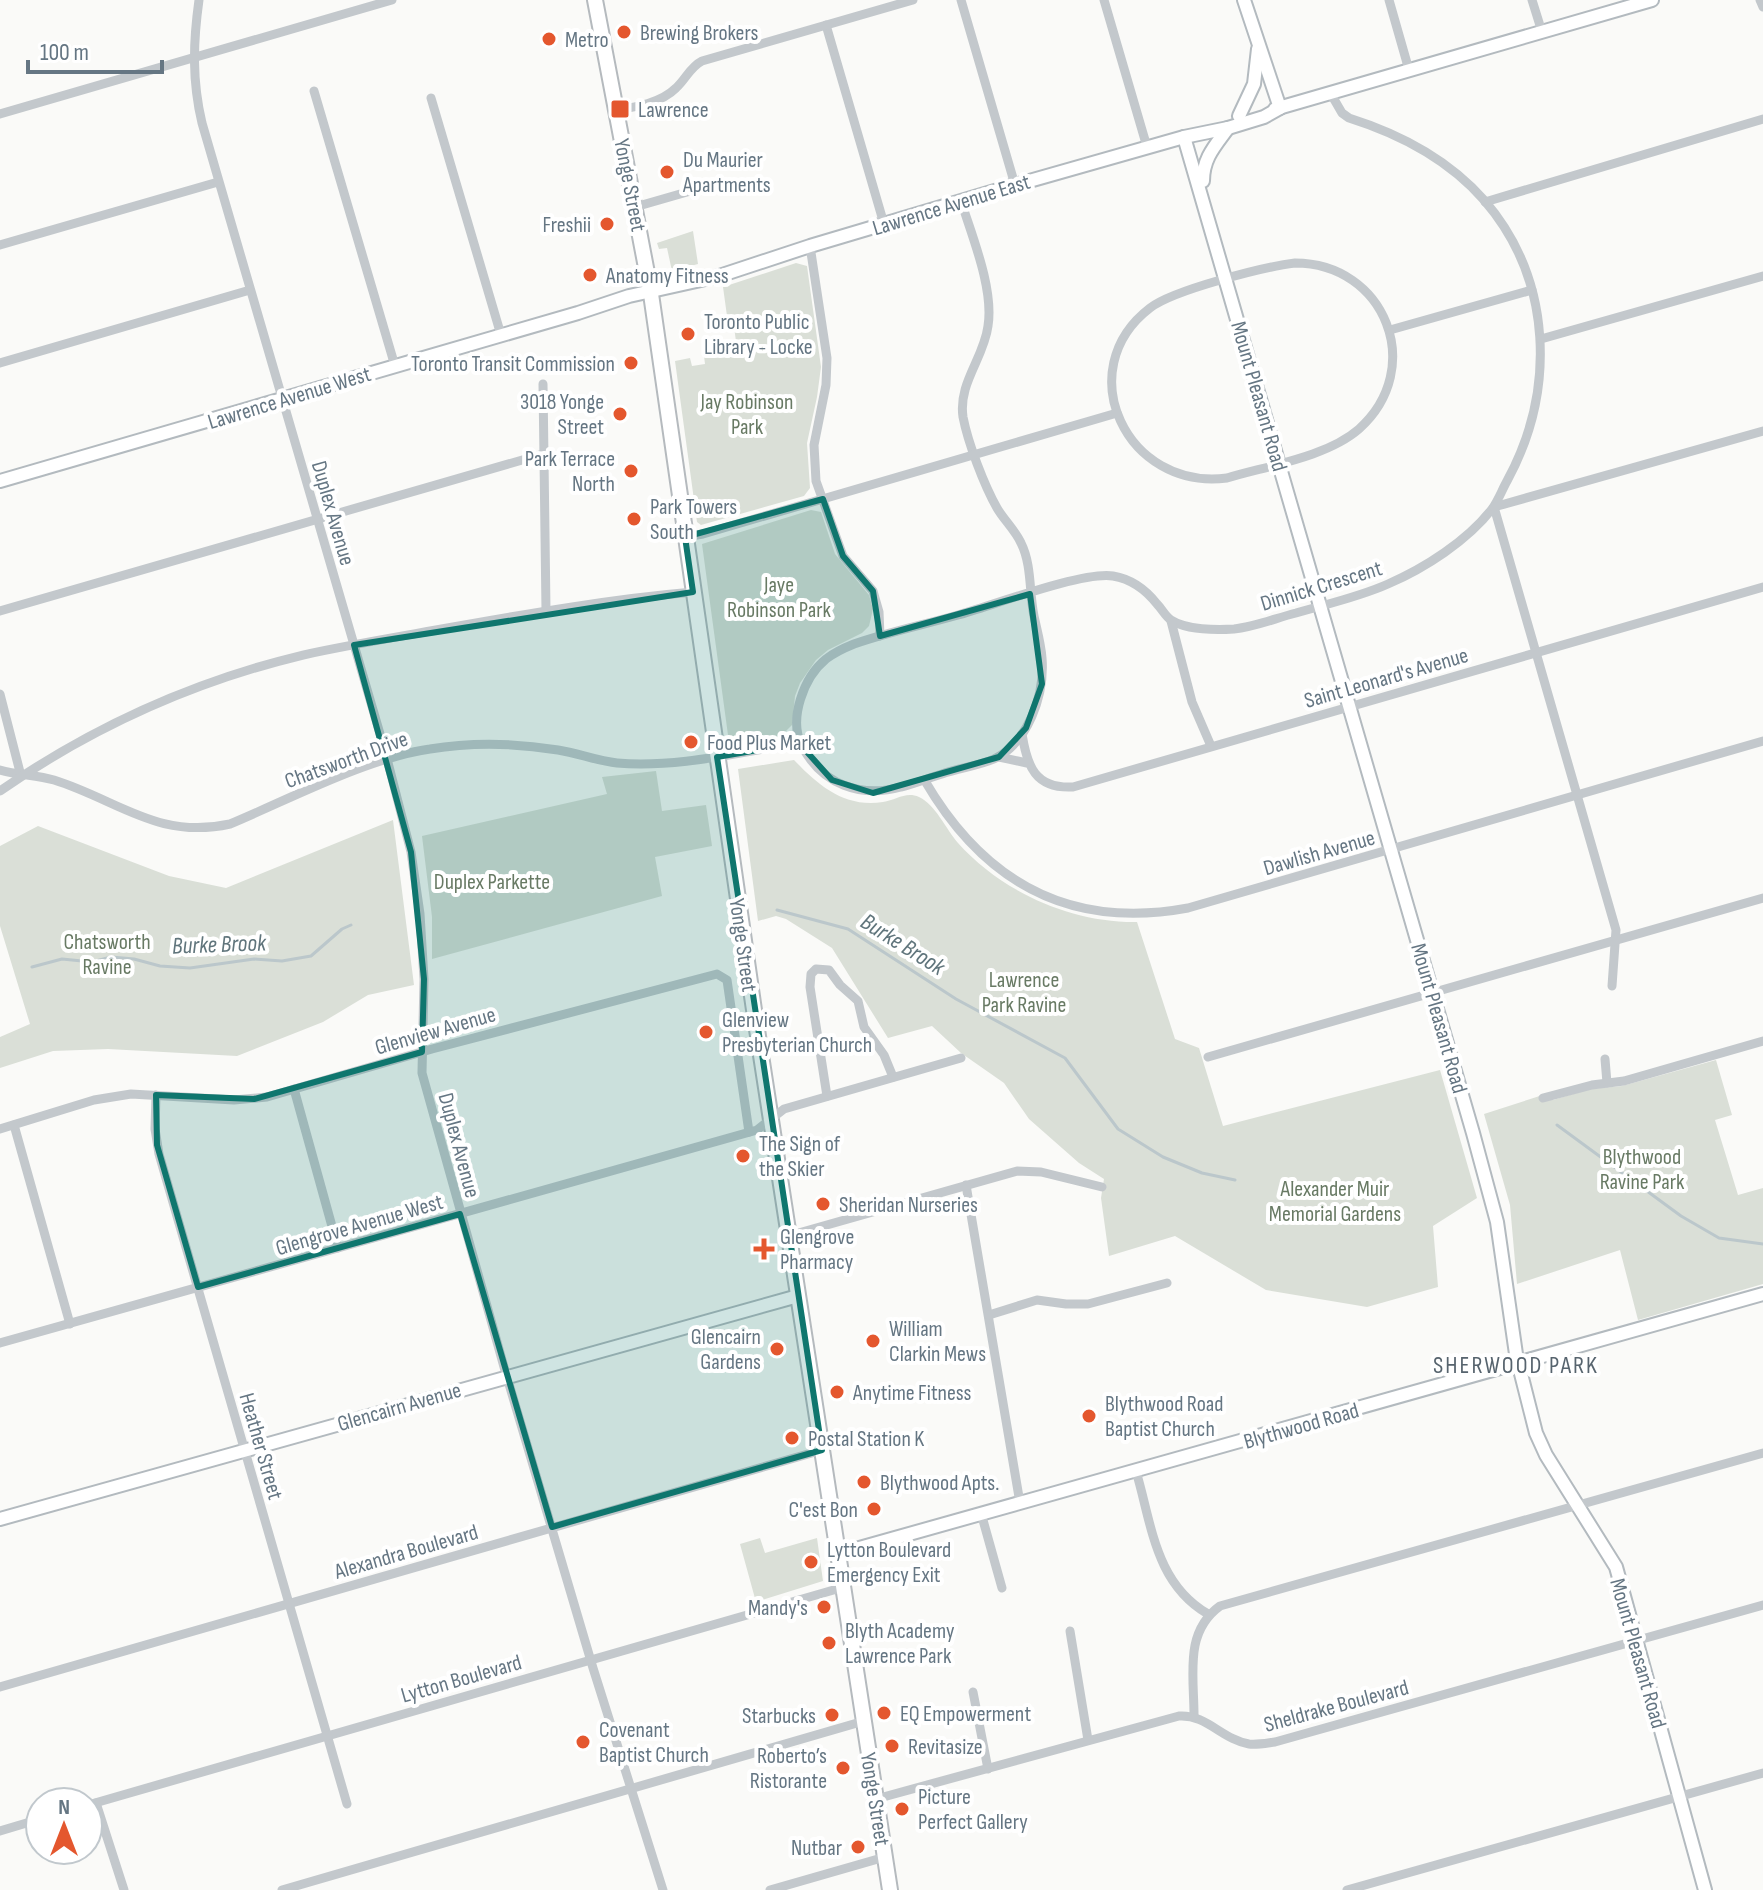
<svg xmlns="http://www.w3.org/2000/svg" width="1763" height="1890" font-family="'Sofia Sans Condensed',sans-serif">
<rect width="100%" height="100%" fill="#fafaf8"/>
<g fill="#dadfd7">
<polygon points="693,231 698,264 672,271 667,248 659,249 657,243"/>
<polygon points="796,263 807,266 821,367 817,397 807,443 810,488 804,496 701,525 697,522 675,361 690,358 692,366 705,364 704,356 737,349 733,319 727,316 723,287"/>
<polygon points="811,510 821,512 835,554 869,595 873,609 869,626 862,633 828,650 816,660 800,683 795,696 792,725 784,733 777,737 735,742 728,735 702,544"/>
<path d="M794 760C819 786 845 808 883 802 896 800 906 791 919 797 935 804 946 829 958 843 1002 892 1071 923 1137 922L1175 1039 1199 1048 1223 1126 1440 1070 1477 1198 1433 1226 1438 1287 1367 1307 1266 1290 1175 1236 1109 1256 1101 1198 1104 1179 1079 1163 1029 1119 1004 1083 961 1053 932 1026 888 1038 832 948 786 919 776 916 758 921 738 769Z"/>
<polygon points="656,771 662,811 706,805 712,846 655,857 662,896 432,959 432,917 422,836 607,794 602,777"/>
<polygon points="393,820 414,985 368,995 323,1022 237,1056 108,1049 53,1051 0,1068 0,1037 30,1024 0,926 0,846 38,826 169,876 226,888"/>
<polygon points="1716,1060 1732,1115 1715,1120 1738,1195 1763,1188 1763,1284 1638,1320 1620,1250 1517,1284 1510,1205 1484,1114 1549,1093 1553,1100 1590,1089 1622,1086"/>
<polygon points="760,1538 765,1553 817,1538 823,1581 756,1602 740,1544"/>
</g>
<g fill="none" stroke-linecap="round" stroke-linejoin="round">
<g stroke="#bbc7cb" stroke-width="3">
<polyline points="777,910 848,929 956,999 1065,1058 1118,1129 1163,1157 1202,1173 1235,1180"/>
<polyline points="32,967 62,959 92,962 111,957 134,959 160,966 190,968 254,959 282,961 311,956 342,929 351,925"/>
<polyline points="1557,1125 1681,1216 1719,1238 1763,1244"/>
</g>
<defs>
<g id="secondary">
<polyline points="1244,0 1280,108"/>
<polyline points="1275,109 1652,0"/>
<polyline points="1239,116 1254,84 1258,49"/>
<polyline points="1184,137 1473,1133 1497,1222 1516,1354 1536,1433 1546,1455 1616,1567 1705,1890"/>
<path d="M1203 181C1203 158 1215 146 1228 128"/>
<polyline points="713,278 810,246 1015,185 1184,137 1228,128 1264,117 1280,108"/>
<polyline points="0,481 578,313 629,296 719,276"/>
<polyline points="0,1519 798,1296"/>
<polyline points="838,1554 1763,1294"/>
</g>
<polyline id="primary" points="595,0 651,294 754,1010 890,1890"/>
</defs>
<use href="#secondary" stroke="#b3babf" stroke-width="16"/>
<use href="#primary" stroke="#b5babe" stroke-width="18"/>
<g stroke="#c3c8cc" stroke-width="9">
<path d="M199 0C193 43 192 81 202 123L385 751 411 852 420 914 424 979 422 1073 504 1367 593 1668 663 1890"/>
<polyline points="961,0 1015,185"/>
<polyline points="1104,0 1147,147"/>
<polyline points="1389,0 1409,70"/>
<polyline points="1532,0 1542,32"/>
<polyline points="1760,0 1763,7"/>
<polyline points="826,25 884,224"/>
<polyline points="314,91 395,366"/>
<polyline points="431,98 501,335"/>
<path d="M617 110C636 107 661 103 676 88 686 79 690 67 702 61L913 0"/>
<polyline points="0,114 392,0"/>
<path d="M961 201C972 236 994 289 988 326 984 358 958 383 963 417 968 443 984 485 997 508 1004 520 1015 530 1021 543 1032 565 1029 592 1034 616 1037 630 1041 644 1042 658 1045 695 1028 743 994 759 978 766 959 768 942 774 928 778 915 784 901 787 861 798 822 785 802 746 788 719 804 677 826 659 835 652 844 648 854 644 888 632 923 625 958 615 991 606 1083 571 1113 576 1131 579 1146 590 1157 604 1162 609 1165 616 1171 620 1186 630 1217 630 1234 629 1255 627 1276 618 1296 613 1327 604 1359 597 1388 584 1425 568 1467 541 1492 509 1498 501 1502 490 1507 481 1556 391 1553 280 1484 200 1448 159 1400 134 1349 118L1342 113 1331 94"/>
<polyline points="1485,202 1763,119"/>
<polyline points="635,207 694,190"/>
<polyline points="0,245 218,182"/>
<polyline points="810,246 827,358 826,385 814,445 816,481 843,556 873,591 879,612 880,636"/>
<path d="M1295 263C1385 263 1427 368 1359 429 1327 457 1267 466 1227 478 1127 491 1069 370 1150 308 1173 290 1264 267 1295 263Z"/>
<polyline points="1390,330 1532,290"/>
<polyline points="1541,339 1763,276"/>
<polyline points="0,363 250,290"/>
<polyline points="543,384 546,610"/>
<polyline points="1494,507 1616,930 1612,986"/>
<polyline points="1494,507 1763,431"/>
<polyline points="685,537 703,534 1117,413"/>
<polyline points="0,611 543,454"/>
<polyline points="1171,621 1192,702 1211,746"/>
<polyline points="0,694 21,776"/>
<path d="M1022 734C1027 766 1035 789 1073 787L1763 587"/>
<polyline points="999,757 1027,763"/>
<path d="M0 770C18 775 37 775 54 780 118 800 158 840 230 824 290 799 367 758 430 749 472 742 515 743 558 750 578 753 597 761 617 763 679 768 739 752 799 743"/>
<path d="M925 781C984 882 1070 930 1188 908L1763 741"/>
<path d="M0 791C91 728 195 681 303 655 353 644 403 636 453 627 532 613 612 599 693 592"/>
<polyline points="1208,1057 1763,898"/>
<polyline points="1605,1059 1607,1083"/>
<polyline points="294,1089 338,1248"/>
<polyline points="156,1095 155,1129 159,1154 347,1804"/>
<polyline points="827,1096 810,987 811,974 816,969 829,970 840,985 858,1001 864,1027 884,1055 893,1077"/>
<polyline points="1543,1098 1592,1085 1624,1081 1763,1041"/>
<polyline points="14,1125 70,1324"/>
<polyline points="0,1129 94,1100 131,1094 234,1100 267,1097 432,1049 717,974 727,980 749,1132"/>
<polyline points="966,1185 1020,1503"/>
<polyline points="788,1236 1017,1171 1041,1172 1102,1187"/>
<polyline points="989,1315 1037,1300 1066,1304 1088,1304 1167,1283"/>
<polyline points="0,1343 757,1130 784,1109 961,1058"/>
<path d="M1136 1471C1152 1525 1155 1583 1208 1614"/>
<polyline points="981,1513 1002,1588"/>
<polyline points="1070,1631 1088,1740"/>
<polyline points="0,1687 822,1450"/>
<polyline points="973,1692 988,1769"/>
<path d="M1194 1715C1194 1675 1184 1632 1220 1606L1763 1453"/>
<path d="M876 1799 1179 1716C1206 1714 1223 1740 1249 1744 1257 1745 1267 1743 1275 1742L1763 1605"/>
<polyline points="96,1803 124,1890"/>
<polyline points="88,1805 844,1587"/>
<polyline points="0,1831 40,1819"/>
<polyline points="282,1890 864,1721"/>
<polyline points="770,1890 885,1857"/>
<polyline points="1347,1890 1763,1773"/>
</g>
<use href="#secondary" stroke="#fff" stroke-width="12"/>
<use href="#primary" stroke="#fff" stroke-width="14"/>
</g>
<path fill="#0f766e" fill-opacity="0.2" stroke="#0f766e" stroke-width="6" stroke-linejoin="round" d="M823 499 843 556 873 591 880 636 1030 594 1042 684 1026 728 999 757 873 793 832 780 799 743 717 757 822 1450 552 1527 460 1214 198 1287 157 1145 156 1095 254 1099 422 1052 424 979 411 852 354 645 693 592 685 537Z"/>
<g fill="#e4572e" stroke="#fff" stroke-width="3">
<circle cx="624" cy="32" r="8"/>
<circle cx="549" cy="39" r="8"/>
<rect x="610" y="99" width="20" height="20" rx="4"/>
<circle cx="667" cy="172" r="8"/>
<circle cx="607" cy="224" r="8"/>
<circle cx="590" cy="275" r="8"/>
<circle cx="688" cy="334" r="8"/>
<circle cx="631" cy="363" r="8"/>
<circle cx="620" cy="414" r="8"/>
<circle cx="631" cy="471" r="8"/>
<circle cx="634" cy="519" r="8"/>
<circle cx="691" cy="742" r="8"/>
<circle cx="706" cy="1032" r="8"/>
<circle cx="743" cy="1156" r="8"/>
<circle cx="823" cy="1204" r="8"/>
<path d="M760 1237h8v8h8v8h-8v8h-8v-8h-8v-8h8z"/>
<circle cx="873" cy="1341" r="8"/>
<circle cx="777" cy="1349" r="8"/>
<circle cx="837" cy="1392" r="8"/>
<circle cx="1089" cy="1416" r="8"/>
<circle cx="792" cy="1438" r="8"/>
<circle cx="864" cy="1482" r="8"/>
<circle cx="874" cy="1509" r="8"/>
<circle cx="811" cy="1562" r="8"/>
<circle cx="824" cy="1607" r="8"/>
<circle cx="829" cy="1643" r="8"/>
<circle cx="884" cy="1713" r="8"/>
<circle cx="832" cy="1715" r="8"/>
<circle cx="583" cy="1742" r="8"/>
<circle cx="892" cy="1746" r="8"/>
<circle cx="843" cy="1768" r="8"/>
<circle cx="902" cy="1809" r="8"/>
<circle cx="858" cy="1847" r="8"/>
</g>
<g text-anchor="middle" stroke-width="8" stroke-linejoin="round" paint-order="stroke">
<g font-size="22" fill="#657683" stroke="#fff" text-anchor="start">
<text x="640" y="40">Brewing Brokers</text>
<text x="565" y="47">Metro</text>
<text x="638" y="117">Lawrence</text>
<text x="683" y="167">Du Maurier<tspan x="683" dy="25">Apartments</tspan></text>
<text x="591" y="232" text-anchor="end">Freshii</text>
<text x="606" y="283">Anatomy Fitness</text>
<text x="704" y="329">Toronto Public<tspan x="704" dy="25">Library - Locke</tspan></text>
<text x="615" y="371" text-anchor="end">Toronto Transit Commission</text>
<text x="604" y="409" text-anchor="end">3018 Yonge<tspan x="604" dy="25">Street</tspan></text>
<text x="615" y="466" text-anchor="end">Park Terrace<tspan x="615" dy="25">North</tspan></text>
<text x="650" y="514">Park Towers<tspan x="650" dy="25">South</tspan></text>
<text x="707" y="750">Food Plus Market</text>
<text x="722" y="1027">Glenview<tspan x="722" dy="25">Presbyterian Church</tspan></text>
<text x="759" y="1151">The Sign of<tspan x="759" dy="25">the Skier</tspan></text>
<text x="839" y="1212">Sheridan Nurseries</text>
<text x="780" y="1244">Glengrove<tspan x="780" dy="25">Pharmacy</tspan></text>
<text x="889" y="1336">William<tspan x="889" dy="25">Clarkin Mews</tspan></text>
<text x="761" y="1344" text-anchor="end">Glencairn<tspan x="761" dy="25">Gardens</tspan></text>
<text x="853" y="1400">Anytime Fitness</text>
<text x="1105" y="1411">Blythwood Road<tspan x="1105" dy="25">Baptist Church</tspan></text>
<text x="808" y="1446">Postal Station K</text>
<text x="880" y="1490">Blythwood Apts.</text>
<text x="858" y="1517" text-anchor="end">C'est Bon</text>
<text x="827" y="1557">Lytton Boulevard<tspan x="827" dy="25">Emergency Exit</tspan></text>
<text x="808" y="1615" text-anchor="end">Mandy's</text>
<text x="845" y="1638">Blyth Academy<tspan x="845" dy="25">Lawrence Park</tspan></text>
<text x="900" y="1721">EQ Empowerment</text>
<text x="816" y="1723" text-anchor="end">Starbucks</text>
<text x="599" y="1737">Covenant<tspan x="599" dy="25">Baptist Church</tspan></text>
<text x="908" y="1754">Revitasize</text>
<text x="827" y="1763" text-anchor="end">Roberto’s<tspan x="827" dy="25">Ristorante</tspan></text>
<text x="918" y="1804">Picture<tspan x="918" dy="25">Perfect Gallery</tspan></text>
<text x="842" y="1855" text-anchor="end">Nutbar</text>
</g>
<g font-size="22" fill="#657683" stroke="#fff">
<text transform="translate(631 185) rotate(79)" y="8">Yonge Street</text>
<text transform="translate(951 204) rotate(-17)" y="8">Lawrence Avenue East</text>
<text transform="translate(1260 396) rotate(74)" y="8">Mount Pleasant Road</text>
<text transform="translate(289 397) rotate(-17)" y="8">Lawrence Avenue West</text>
<text transform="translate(334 513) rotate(74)" y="8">Duplex Avenue</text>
<text transform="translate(1321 585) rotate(-17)" y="8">Dinnick Crescent</text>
<text transform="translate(1386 677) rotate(-16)" y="8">Saint Leonard's Avenue</text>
<text transform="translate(346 759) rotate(-20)" y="8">Chatsworth Drive</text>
<text transform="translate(1319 852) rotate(-16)" y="8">Dawlish Avenue</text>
<text transform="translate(744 945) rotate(82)" y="8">Yonge Street</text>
<text transform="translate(1440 1018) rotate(74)" y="8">Mount Pleasant Road</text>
<text transform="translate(435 1030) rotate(-16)" y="8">Glenview Avenue</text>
<text transform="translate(460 1145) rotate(75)" y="8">Duplex Avenue</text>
<text transform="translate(359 1224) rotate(-16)" y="8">Glengrove Avenue West</text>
<text transform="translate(399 1406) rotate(-16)" y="8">Glencairn Avenue</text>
<text transform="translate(1301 1425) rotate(-16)" y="8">Blythwood Road</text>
<text transform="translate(262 1446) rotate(74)" y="8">Heather Street</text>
<text transform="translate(406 1551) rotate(-16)" y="8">Alexandra Boulevard</text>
<text transform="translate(1639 1653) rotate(74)" y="8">Mount Pleasant Road</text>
<text transform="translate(461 1678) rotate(-16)" y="8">Lytton Boulevard</text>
<text transform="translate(1336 1705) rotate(-15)" y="8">Sheldrake Boulevard</text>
<text transform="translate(876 1799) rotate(81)" y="8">Yonge Street</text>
</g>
<g font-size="22" fill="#687a64" stroke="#fff">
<text x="747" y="409">Jay Robinson<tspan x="747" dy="25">Park</tspan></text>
<text x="779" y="592">Jaye<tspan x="779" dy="25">Robinson Park</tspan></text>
<text x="492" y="889">Duplex Parkette</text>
<text x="107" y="949">Chatsworth<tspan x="107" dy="25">Ravine</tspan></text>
<text x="1024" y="987">Lawrence<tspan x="1024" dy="25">Park Ravine</tspan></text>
<text x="1642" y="1164">Blythwood<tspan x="1642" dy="25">Ravine Park</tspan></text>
<text x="1335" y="1196">Alexander Muir<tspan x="1335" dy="25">Memorial Gardens</tspan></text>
</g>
<g font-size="24" font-style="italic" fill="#60757c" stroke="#fff">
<text transform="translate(219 944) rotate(-2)" y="8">Burke Brook</text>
<text transform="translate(903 944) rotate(32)" y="8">Burke Brook</text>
</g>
<g font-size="24" letter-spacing="2" fill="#57646e" stroke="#fff">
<text x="1516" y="1373">SHERWOOD PARK</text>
</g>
</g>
<g transform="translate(64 1826)"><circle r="38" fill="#ffffff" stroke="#c1c8cd" stroke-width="2"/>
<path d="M0-6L14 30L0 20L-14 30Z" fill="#e4572e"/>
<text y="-12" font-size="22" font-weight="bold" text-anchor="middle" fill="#657683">N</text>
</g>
<path d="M28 60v12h134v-12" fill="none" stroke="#657683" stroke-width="4"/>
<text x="40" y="60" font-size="24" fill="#657683" stroke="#ffffff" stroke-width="6" paint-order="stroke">100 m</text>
</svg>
